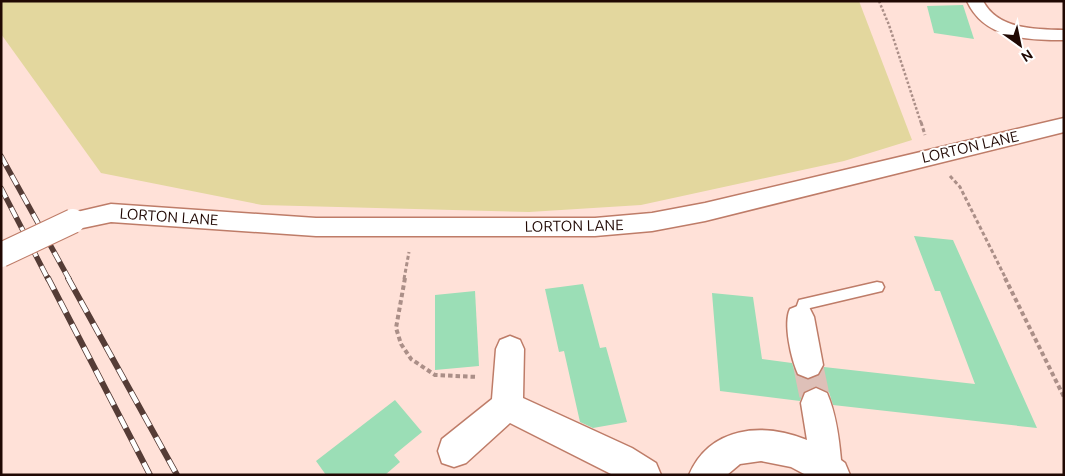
<svg xmlns="http://www.w3.org/2000/svg" width="1065" height="476" font-family="Ubuntu,sans-serif">
<rect width="100%" height="100%" fill="#ffe1d8"/>
<polygon fill="#e3d79e" points="1,1 859,1 912,140 844,161 641,205 529,212 262,205 101,173 1,34"/>
<g fill="#9bdeb6">
<polygon points="963,5 974,39 934,33 927,6"/>
<polygon points="914,236 953,240 1037,428 833,405 829,392 817,386 804,391 800,401 720,391 712,293 753,297 762,359 792,363 796,375 807,380 819,376 824,367 975,384 940,291 935,291"/>
<polygon points="583,284 600,348 606,347 627,422 593,428 580,422 564,351 559,352 545,289"/>
<polygon points="475,291 479,366 435,370 435,295"/>
<polygon points="395,400 422,432 394,455 400,462 385,475 326,475 316,461"/>
</g>
<g fill="none" stroke-linecap="round" stroke-linejoin="round">
<polyline stroke="#dec0b8" stroke-width="30" stroke-dasharray="30 15" stroke-linecap="butt" points="808,365 816,403"/>
<defs>
<polygon id="lane" points="877,282 882,283 884,287 882,291 810,308 805,321 800,323 795,321 793,317 799,300"/>
<g id="street">
<path d="M967 1H983C998 30 1035 29 1064 30V40C1027 40 984 39 967 1Z"/>
<polygon points="1064,118 1064,132 705,221 652,231 595,236 316,236 111,222 73,230 64,227 61,221 64,215 111,204 316,218 595,218 652,213 705,203"/>
<path d="M800 305 810 309 814 317 823 365 818 374 808 378 798 374C791 359 783 323 790 309Z"/>
<polygon points="510,336 520,340 524,349 523,398 632,448 656,463 661,475 613,475 510,423 466,463 454,467 442,463 438,451 442,439 492,399 496,349 500,340"/>
<path d="M816 388 827 393C836 414 839 437 841 460L845 463 850 475H806L791 467 761 461 740 464 727 475H689C710 426 763 422 807 440L801 403 805 393Z"/>
</g>
</defs>
<use href="#lane" stroke="#be7c68" stroke-width="3"/>
<use href="#street" stroke="#be7c68" stroke-width="3"/>
<polyline stroke="#ab8f88" stroke-width="2.5" stroke-dasharray="2.5 2" stroke-linecap="butt" points="879,1 889,25 921,123"/>
<g stroke="#ab8f88" stroke-width="3" stroke-dasharray="4 2.5" stroke-linecap="butt">
<polyline points="921,122 925,135"/>
<polyline points="950,176 960,187 1006,279"/>
<polyline points="404,279 409,252"/>
</g>
<g stroke="#ab8f88" stroke-width="4" stroke-dasharray="4.5 3" stroke-linecap="butt">
<polyline points="405,278 396,328 401,344 411,359 435,375 478,377"/>
<polyline points="1005,278 1064,397"/>
</g>
<use href="#lane" fill="#fff" fill-rule="evenodd"/>
<use href="#street" fill="#fff" fill-rule="evenodd"/>
<defs>
<g id="rail-far1">
<polyline points="1,156 69,279"/>
<polyline points="1,188 48,279"/>
</g>
<g id="rail">
<polyline points="48,278 150,475"/>
<polyline points="68,278 177,475"/>
</g>
</defs>
<use href="#rail-far1" stroke="#553c36" stroke-width="5.5"/>
<use href="#rail" stroke="#553c36" stroke-width="6"/>
<use href="#rail-far1" stroke="#fff" stroke-width="4" stroke-dasharray="11" stroke-linecap="butt"/>
<use href="#rail" stroke="#fff" stroke-width="4.5" stroke-dasharray="13" stroke-linecap="butt"/>
<defs>
<polyline id="street-bridge" points="1,255 73,221"/>
</defs>
<use href="#street-bridge" stroke="#be7c68" stroke-width="26" stroke-linecap="butt"/>
<use href="#street-bridge" stroke="#fff" stroke-width="24"/>
</g>
<g text-anchor="middle" stroke-width="4" stroke-linejoin="round" paint-order="stroke">
<g font-size="15" fill="#200803" stroke="#fff">
<text transform="translate(970 147) rotate(-13)" y="5">LORTON LANE</text>
<text transform="translate(169 217) rotate(4)" y="5">LORTON LANE</text>
<text transform="translate(574 226) rotate(-1)" y="5">LORTON LANE</text>
</g>
</g>
<rect width="1065" height="476" fill="none" stroke="#200803" stroke-width="5"/>
<g transform="translate(1020 45) rotate(147)" stroke="#ffffff" stroke-width="4" paint-order="stroke">
<path d="M0-4L9 19L0 12L-9 19Z" fill="#200803"/>
<text y="-8" font-size="14" font-weight="bold" text-anchor="middle" fill="#200803">N</text>
</g>
</svg>
